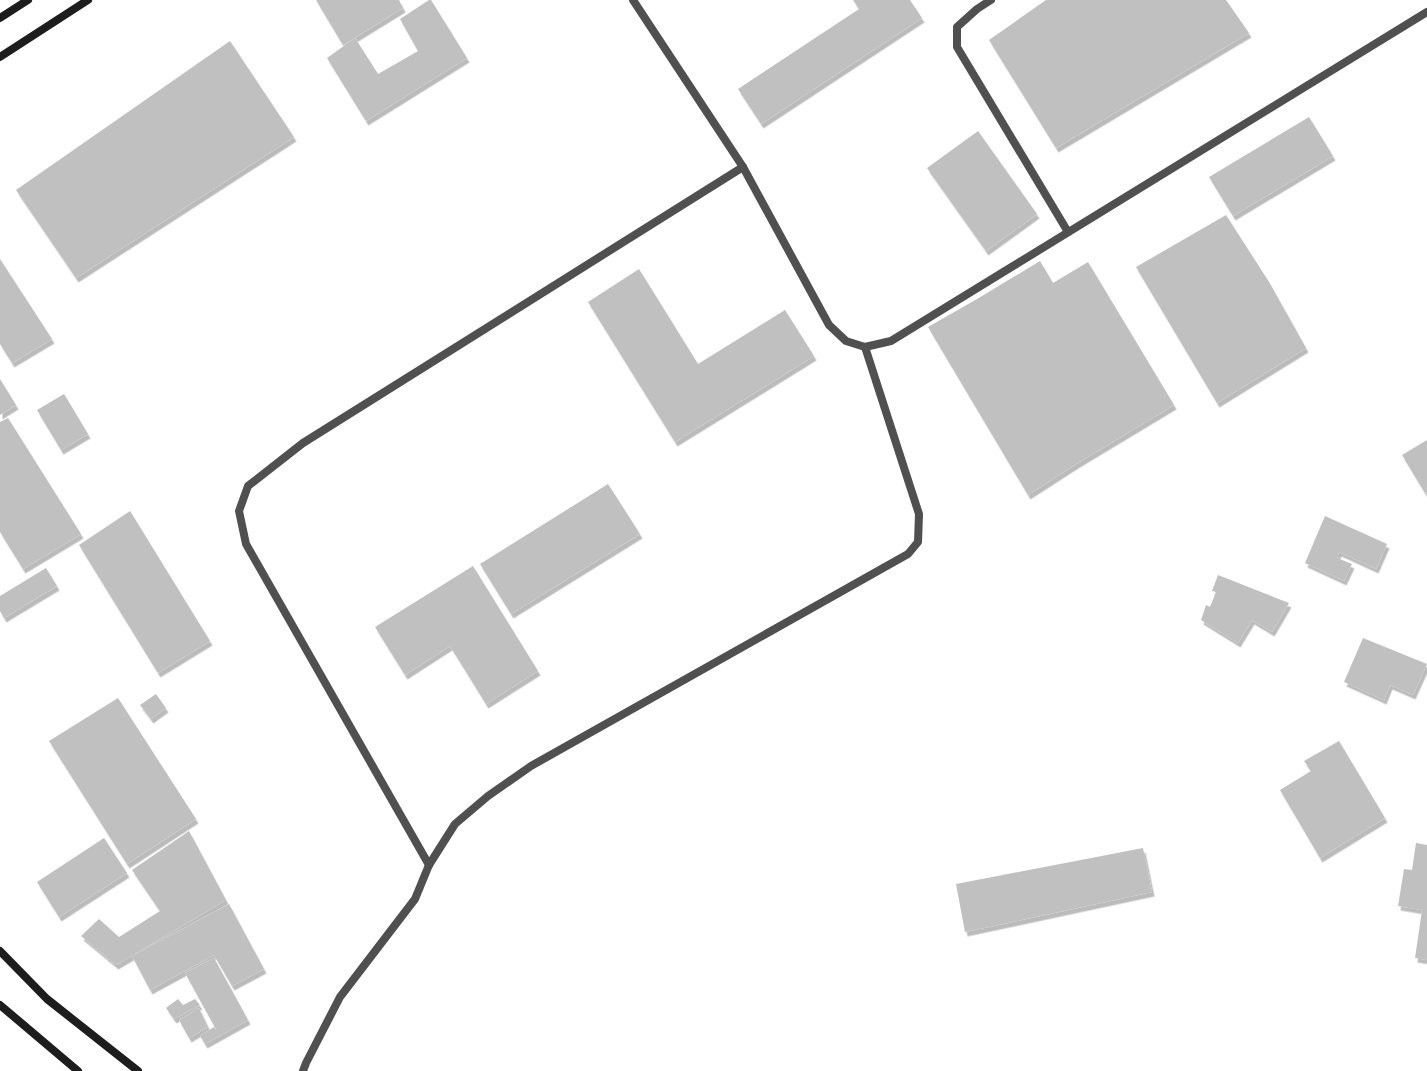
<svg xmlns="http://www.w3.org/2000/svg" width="1427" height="1071" font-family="Lato,sans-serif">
<defs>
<filter id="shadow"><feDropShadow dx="2.5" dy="4.5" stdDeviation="0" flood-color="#0004"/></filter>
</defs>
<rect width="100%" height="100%" fill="#fff"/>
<g fill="#c0c0c0" filter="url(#shadow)">
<polygon points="316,0 399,0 403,8 343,45"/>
<polygon points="429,0 431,0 467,58 366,121 327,58 355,38 378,74 418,51 400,19"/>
<polygon points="853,0 910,0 922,18 761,124 738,89 859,9"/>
<polygon points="1046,0 1226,0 1249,33 1056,148 989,40"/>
<polygon points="230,41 294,137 76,278 16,190"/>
<polygon points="1309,117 1333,156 1233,216 1209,177"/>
<polygon points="978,131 1037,214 986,251 927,168"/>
<polygon points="1226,215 1269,282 1306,348 1217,403 1136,267"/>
<polygon points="0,259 52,339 12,363 0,344"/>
<polygon points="1040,261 1053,283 1088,262 1174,405 1076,464 1028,495 928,327 977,299"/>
<polygon points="639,269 698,364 785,310 814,356 675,442 588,302"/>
<polygon points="0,379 16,405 0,415"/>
<polygon points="64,394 88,434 61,450 37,410"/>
<polygon points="8,418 81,534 23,569 0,532 0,422"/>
<polygon points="1427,440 1427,492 1425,493 1402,455"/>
<polygon points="608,484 640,534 511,614 480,564"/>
<polygon points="130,511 210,641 158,673 79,545"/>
<polygon points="1325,516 1387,544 1376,569 1339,552 1337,558 1352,564 1344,581 1305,563"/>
<polygon points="473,566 538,671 486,704 450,646 405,675 375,627"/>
<polygon points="46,568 57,586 4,618 0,611 0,596"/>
<polygon points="1218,575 1289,603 1272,632 1252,620 1238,643 1201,620 1206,605 1210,607 1216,592 1212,591"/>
<polygon points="1363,638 1427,664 1413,695 1390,685 1384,700 1344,682"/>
<polygon points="156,694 166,708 151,719 140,705"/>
<polygon points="118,698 196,819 127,864 49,741"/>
<polygon points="1339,741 1385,818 1320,858 1280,790 1311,771 1304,761"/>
<polygon points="189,831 226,900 116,965 81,936 99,919 119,937 160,911 132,870"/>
<polygon points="104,838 127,873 59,917 37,882"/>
<polygon points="1416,843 1427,845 1427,960 1415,958 1422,910 1398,906 1404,869 1412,870"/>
<polygon points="1143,848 1152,892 965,932 956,884"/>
<polygon points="229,904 264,969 232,986 214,955 150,990 132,956"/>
<polygon points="214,958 248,1020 205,1044 200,1036 214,1027 217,1031 185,973"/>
<polygon points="178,999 183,1005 195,999 200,1005 174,1019 166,1008"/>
<polygon points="199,1008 208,1027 189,1038 179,1020"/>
</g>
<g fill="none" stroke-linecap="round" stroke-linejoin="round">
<g stroke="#505050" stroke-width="8">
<polyline points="633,0 743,167 829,325 846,341 865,347 891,341 1427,12"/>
<polyline points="991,0 977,9 957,27 957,47 1068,232"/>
<polyline points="429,865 246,544 239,511 248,486 303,443 743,167"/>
<polyline points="303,1071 306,1063 340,997 415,899 429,865 455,824 488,796 531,766 908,554 918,542 919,514 865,347"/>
</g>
<g stroke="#1d1d1d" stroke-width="8">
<polyline points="0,18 28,0"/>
<polyline points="0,57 88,0"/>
<polyline points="0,951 47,999 138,1071"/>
<polyline points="0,1005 78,1071"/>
</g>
</g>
</svg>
